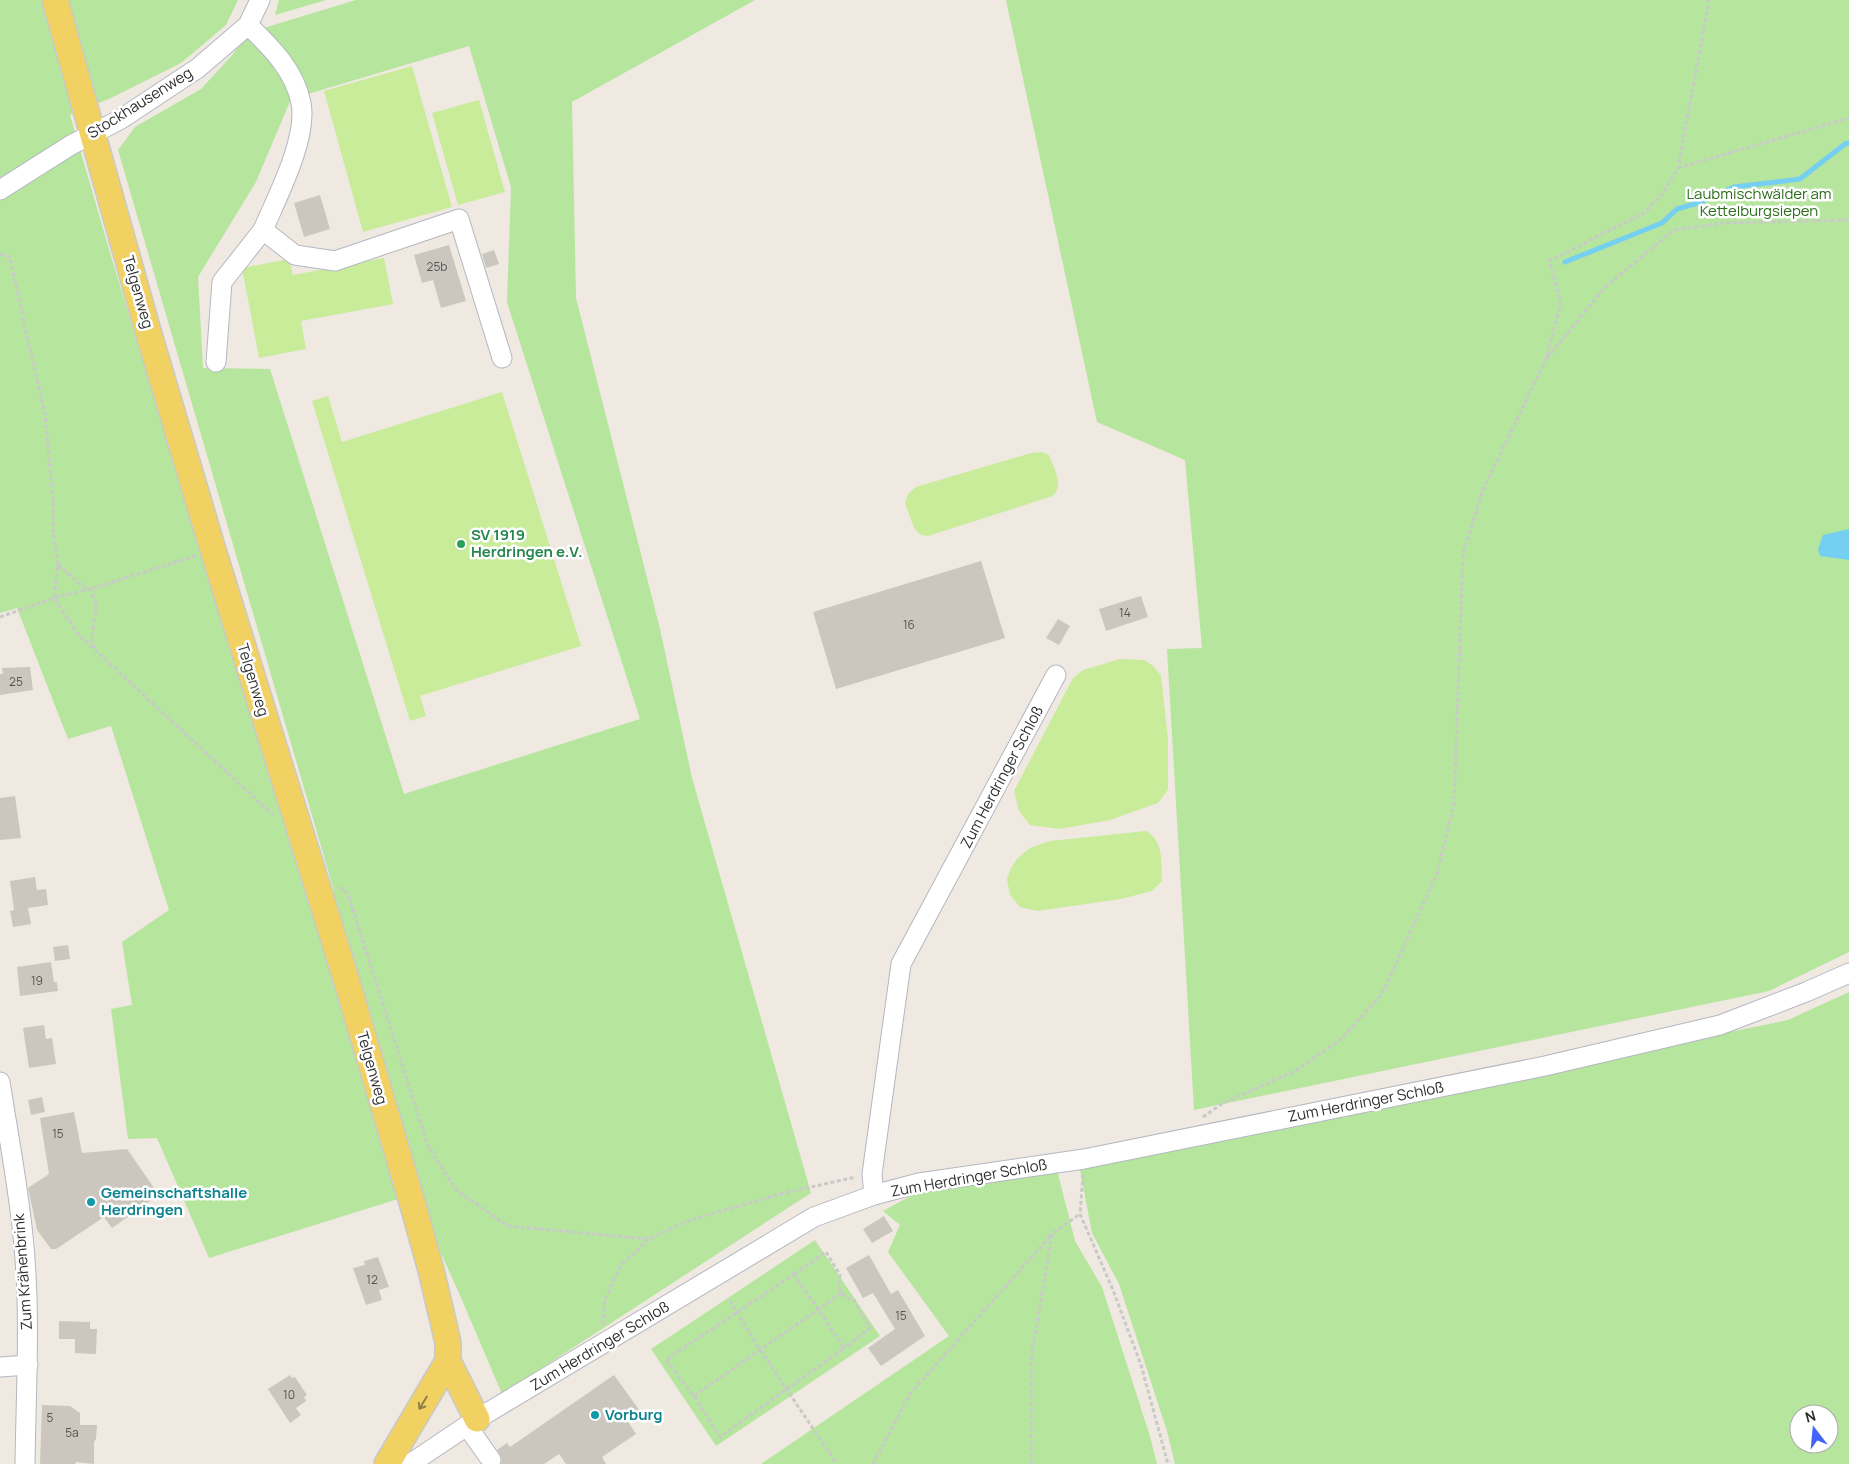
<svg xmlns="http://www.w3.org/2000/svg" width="1849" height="1464" font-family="Manrope,sans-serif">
<rect width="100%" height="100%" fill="#efe9e1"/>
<g fill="#b6e59e" fill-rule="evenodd">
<path d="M0 0H238L226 25 181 63 111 98 70 115 111 256 307 900 334 891 118 150 135 127 201 89 234 53 247 33 356 0H755L572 102 576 298 660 629 692 778 811 1193 502 1394 459 1293 414 1194 209 1258 157 1138 128 1139 111 1009 132 1005 122 942 169 910 111 726 68 739 17 608 0 613ZM469 46 511 187 507 302 640 719 404 794 270 369 203 368 198 277 256 182 291 99Z"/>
<polygon points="279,0 326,0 275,15"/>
<polygon points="1006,0 1849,0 1849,952 1769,991 1194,1110 1167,649 1202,648 1185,460 1097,422"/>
<path d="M1849 992V1464H1175L1167 1431 1119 1284 1092 1233 1079 1165 1788 1020ZM1799 1414H1829V1444H1799Z"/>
<polygon points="1057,1170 1075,1241 1102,1287 1149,1433 1157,1464 761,1464 949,1336 888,1252 900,1225 883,1211 918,1192"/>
<polygon points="815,1240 880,1336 716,1446 651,1349"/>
</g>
<g fill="#c9ec9a">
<polygon points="412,66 452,207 363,232 324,91"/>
<polygon points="479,100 505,192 458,205 432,113"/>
<polygon points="384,258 393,304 301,321 306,349 259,358 242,268 289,259 293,275"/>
<polygon points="502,392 581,646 420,696 426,716 410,721 312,401 328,396 342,442"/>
<path d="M1042 452 1049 455C1054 469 1064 483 1053 496L928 536 921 535 914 528 905 503 908 494 916 487 1031 453Z"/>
<polygon points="1120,659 1144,660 1152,665 1161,675 1168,740 1168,790 1158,803 1110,820 1060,829 1030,825 1019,811 1014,791 1073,678 1083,670"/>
<path d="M1146 831C1164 841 1161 862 1162 881L1152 891 1121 899 1037 911 1020 907 1010 895 1007 879 1011 868 1017 859 1030 848 1050 841Z"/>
</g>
<polygon fill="#75cff0" points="1849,529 1849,560 1820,556 1818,549 1823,535"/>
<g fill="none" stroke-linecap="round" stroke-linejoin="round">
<polyline stroke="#75cff0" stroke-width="5" points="1565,262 1662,223 1677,209 1701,202 1734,187 1800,179 1845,144 1849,143"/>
</g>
<g fill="#cbc7bf">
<polygon points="320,195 330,229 304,237 294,203"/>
<polygon points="449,245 466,301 441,308 433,280 422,283 414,255"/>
<polygon points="494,250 499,264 486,268 482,254"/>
<polygon points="981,561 1005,638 836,689 813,612"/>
<polygon points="1141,596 1148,617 1106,631 1099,609"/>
<polygon points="1058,619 1070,626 1059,645 1046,638"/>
<polygon points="30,667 33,690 0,695 0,674 3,674 2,668"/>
<polygon points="15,796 21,838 0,840 0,798"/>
<polygon points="35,877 37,890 46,889 48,905 28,908 31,924 13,927 10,911 14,910 10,881"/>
<polygon points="68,945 70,959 55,961 53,947"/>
<polygon points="51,962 54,982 57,982 58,991 20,996 17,967"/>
<polygon points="44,1025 46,1039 52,1038 56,1064 29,1068 23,1028"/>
<polygon points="42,1097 45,1112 31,1115 28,1100"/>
<polygon points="74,1112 82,1153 127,1149 159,1195 112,1228 104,1217 56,1249 51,1249 37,1230 28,1188 49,1174 40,1118"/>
<polygon points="884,1216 893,1231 872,1243 863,1229"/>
<polygon points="869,1255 891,1294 898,1290 925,1336 881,1366 868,1348 895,1329 873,1293 863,1298 846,1268"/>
<polygon points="378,1257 389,1287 379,1290 382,1300 366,1305 353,1268 365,1265 364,1261"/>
<polygon points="59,1321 90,1322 90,1329 97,1329 96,1354 75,1353 75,1339 59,1339"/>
<polygon points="290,1375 292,1378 295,1377 307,1395 304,1397 306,1401 296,1408 301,1415 290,1423 268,1389"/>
<polygon points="614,1375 640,1411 627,1420 636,1434 602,1457 606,1464 566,1464 559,1454 544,1464 501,1464 502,1458 497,1450 507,1443 510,1447"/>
<polygon points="42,1405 70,1406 80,1413 80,1425 97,1425 96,1439 94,1442 94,1464 76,1462 75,1464 40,1464"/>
</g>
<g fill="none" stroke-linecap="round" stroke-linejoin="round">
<defs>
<g id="minor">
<path d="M248 25C271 47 295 71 301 103 308 138 277 197 263 230L295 255 335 261 459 219 502 358"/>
<polyline points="0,190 71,145 121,119 198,68 248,25 260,0"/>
<polyline points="216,362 222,282 263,230"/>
<path d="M0 1082C8 1133 18 1185 23 1236 31 1312 26 1388 25 1464"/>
<polyline points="874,1195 872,1174 901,964 1056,675"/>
<polyline points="0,1367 28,1365"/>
<polyline points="467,1426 491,1460"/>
<polyline points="410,1464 477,1419 814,1217 874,1195 919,1183 1084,1159 1545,1066 1720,1025 1806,992 1849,973"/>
</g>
<g id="major">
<polyline points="55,0 148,331 213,550 347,982 414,1209 431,1270 443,1321 448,1343 448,1361 477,1419"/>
<polyline points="387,1464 448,1361"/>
</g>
</defs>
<use href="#minor" stroke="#b4b7c1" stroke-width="21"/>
<use href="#major" stroke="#c9c9c9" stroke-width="28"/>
<g stroke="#c9c9c9" stroke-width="3" stroke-dasharray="4 2.5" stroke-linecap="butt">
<polyline points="1678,168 1849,118"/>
<polyline points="0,254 10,257 26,332 45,414 53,502 53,531 58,564 54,598 78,634 273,815"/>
<polyline points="1547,358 1605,287 1674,230 1724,223 1849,220"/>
<polyline points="58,565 84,587 90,589 95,600 96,606 92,637 94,648"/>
<polyline points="0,617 54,598 90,589 195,556"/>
<polyline points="340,887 348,894 428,1146 456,1190 508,1226 649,1239"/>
<polyline points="1203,1117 1223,1103 1295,1071 1340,1040 1382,994 1437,874 1454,804 1463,554 1483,490 1546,359 1561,302 1549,261 1644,213 1662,194 1678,168 1709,0"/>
<polyline points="1083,1175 1080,1214 1113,1290 1141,1365 1168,1464"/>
<polygon points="794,1274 844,1348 720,1437 694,1396 666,1360"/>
<path d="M794 1274 826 1252 840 1275C837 1288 841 1298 854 1300L870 1328 844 1348"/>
<polyline points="730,1300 760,1350 837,1464"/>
<polyline points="603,1325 605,1300 620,1266 649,1239 690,1220 784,1193 856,1177"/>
<polyline points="694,1396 842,1293"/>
<polyline points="873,1464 910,1394 1052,1234"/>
<polyline points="1031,1464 1031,1358 1052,1234 1080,1214"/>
</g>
<use href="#minor" stroke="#fff" stroke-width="19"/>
<use href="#major" stroke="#f2d163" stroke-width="25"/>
</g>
<defs><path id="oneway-shaft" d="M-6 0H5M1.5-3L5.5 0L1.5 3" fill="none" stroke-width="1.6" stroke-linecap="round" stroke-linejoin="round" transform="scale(1.25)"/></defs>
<use stroke="#908048" href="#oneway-shaft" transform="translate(423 1403) rotate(121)"/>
<circle fill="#2e9e5b" stroke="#fff" stroke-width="2" cx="461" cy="544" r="5"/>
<g fill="#0f9aa8" stroke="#fff" stroke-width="2">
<circle cx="91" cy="1202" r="5"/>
<circle cx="595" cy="1415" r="5"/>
</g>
<g text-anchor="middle" stroke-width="5" stroke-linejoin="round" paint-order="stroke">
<g font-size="12" fill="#555452">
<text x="437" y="271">25b</text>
<text x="1125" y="617">14</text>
<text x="909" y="629">16</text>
<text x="16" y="686">25</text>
<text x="37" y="985">19</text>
<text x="58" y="1138">15</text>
<text x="372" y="1284">12</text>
<text x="901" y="1320">15</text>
<text x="289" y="1399">10</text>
<text x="50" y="1422">5</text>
<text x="72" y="1437">5a</text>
</g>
<g font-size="15" fill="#2e2e2e" stroke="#fff">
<text transform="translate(140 103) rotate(-32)" y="5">Stockhausenweg</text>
<text transform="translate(138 292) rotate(74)" y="5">Telgenweg</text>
<text transform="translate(253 680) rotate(73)" y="5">Telgenweg</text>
<text transform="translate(1002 777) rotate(-62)" y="5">Zum Herdringer Schloß</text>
<text transform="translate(372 1068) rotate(74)" y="5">Telgenweg</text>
<text transform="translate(1366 1102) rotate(-11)" y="5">Zum Herdringer Schloß</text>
<text transform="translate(969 1178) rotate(-10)" y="5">Zum Herdringer Schloß</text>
<text transform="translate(23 1272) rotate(-94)" y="5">Zum Krähenbrink</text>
<text transform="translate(600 1346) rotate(-31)" y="5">Zum Herdringer Schloß</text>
</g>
<g font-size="15" fill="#2c6e1b" stroke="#fff">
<text x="1759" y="199">Laubmischwälder am<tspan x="1759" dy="17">Kettelburgsiepen</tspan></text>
</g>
<g font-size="15" font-weight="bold" fill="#27864d" stroke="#fff" text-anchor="start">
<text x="471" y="540">SV 1919<tspan x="471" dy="17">Herdringen e.V.</tspan></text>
</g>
<g font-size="15" font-weight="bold" fill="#0d838f" stroke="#fff" text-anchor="start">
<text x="101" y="1198">Gemeinschaftshalle<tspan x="101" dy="17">Herdringen</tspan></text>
<text x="605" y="1420">Vorburg</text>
</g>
</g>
<g transform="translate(1814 1429) rotate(344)"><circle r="24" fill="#ffffff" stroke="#ababab"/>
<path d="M0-4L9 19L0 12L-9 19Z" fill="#4264fb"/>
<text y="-8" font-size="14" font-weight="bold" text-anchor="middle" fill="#2e2e2e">N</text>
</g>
</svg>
